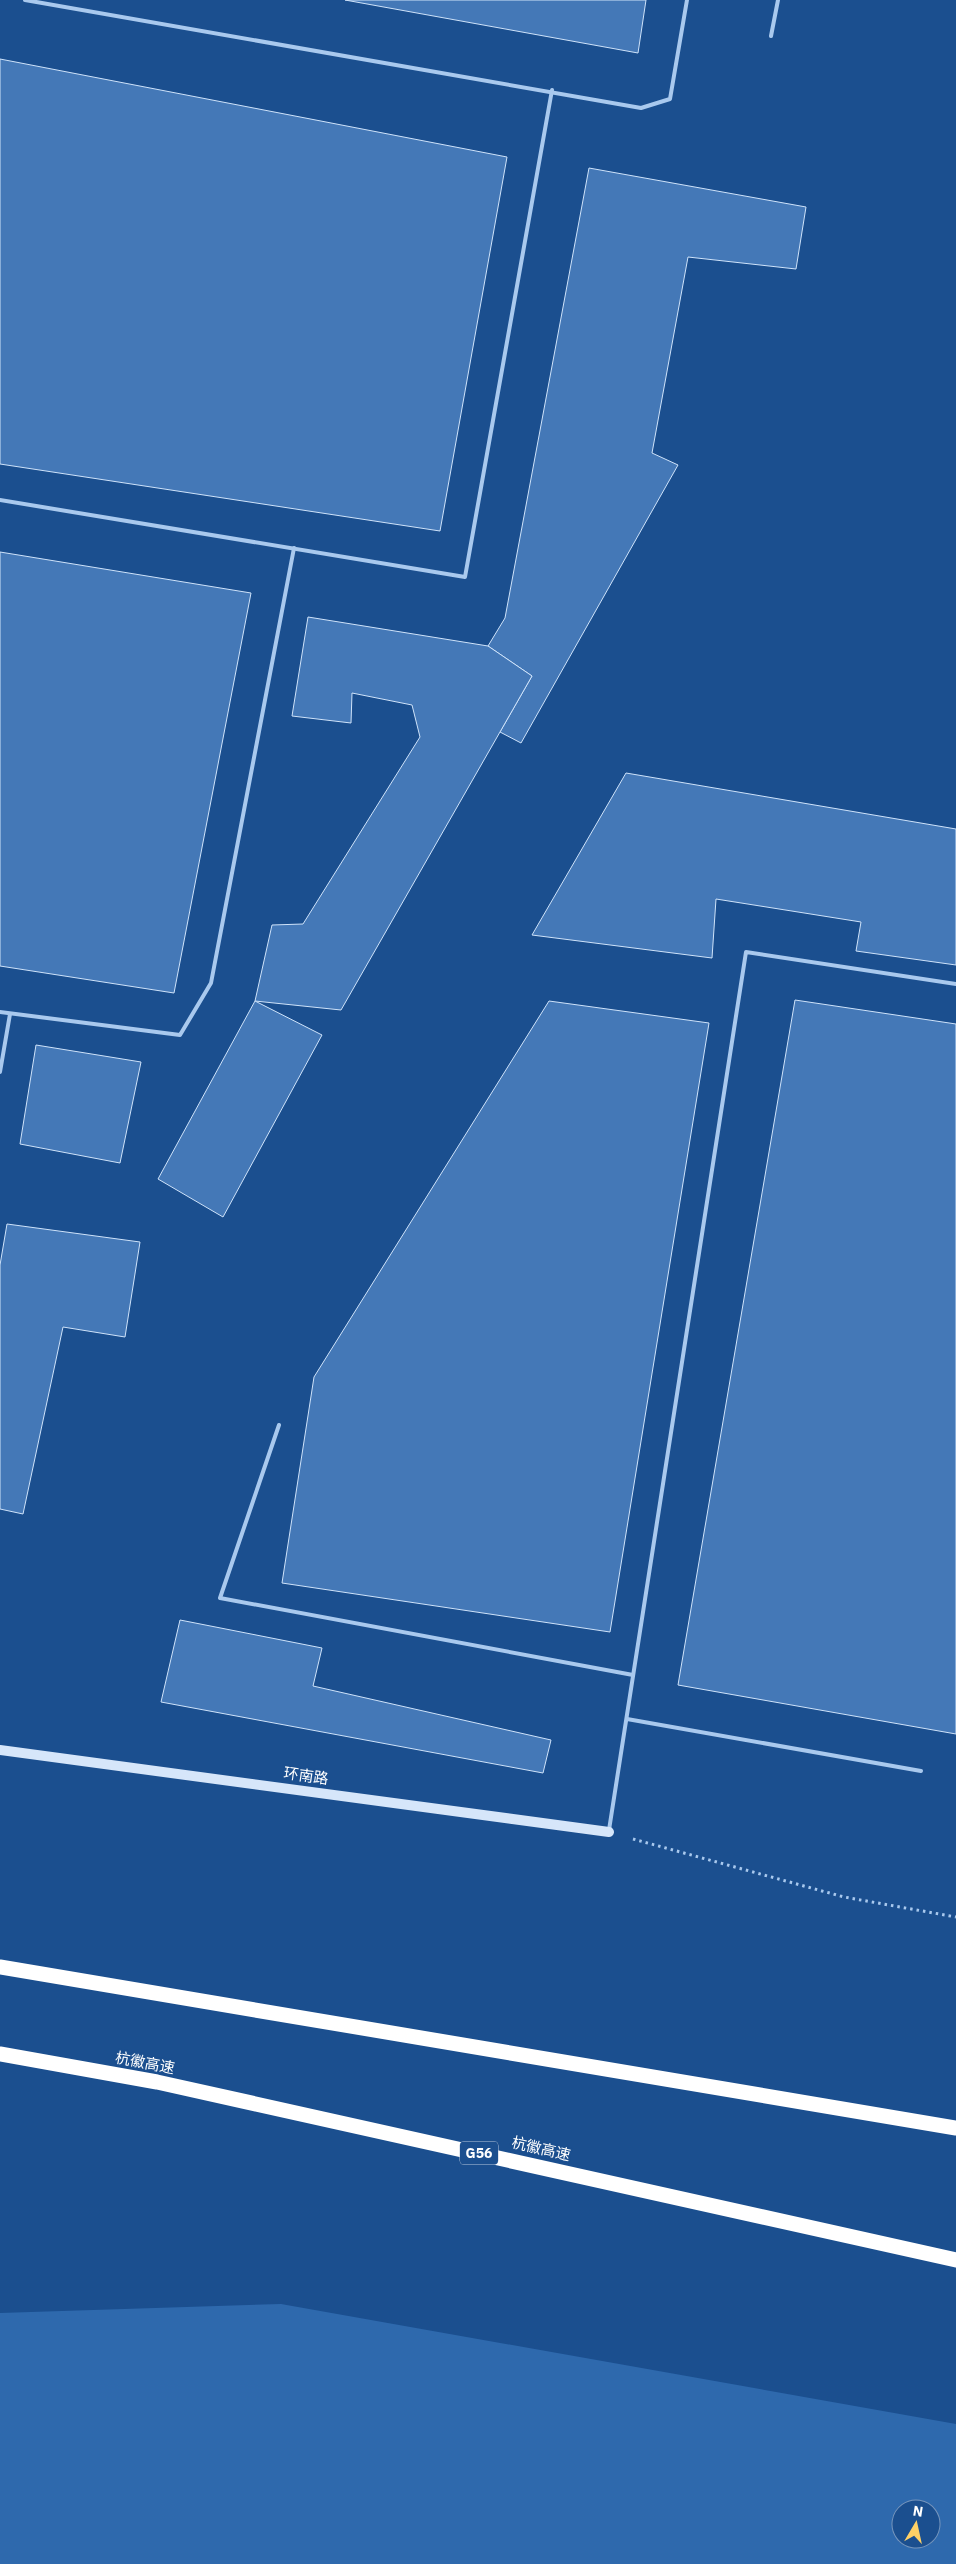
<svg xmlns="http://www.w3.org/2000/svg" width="956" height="2564" font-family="'IBM Plex Sans','Noto Sans SC',sans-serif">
<rect width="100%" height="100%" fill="#1b4f8f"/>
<path fill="#2e69ad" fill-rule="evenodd" d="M281 2304 956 2424V2564H0V2313ZM901 2509H931V2539H901Z"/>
<g fill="#4478b7" stroke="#cfe3fa">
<polygon points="345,0 646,0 638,53"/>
<polygon points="0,59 507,157 440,531 0,464"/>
<polygon points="589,168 806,207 796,269 688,257 652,453 678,465 521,743 500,732 532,676 488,646 505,618"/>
<polygon points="0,552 251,593 174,993 0,966"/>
<polygon points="308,617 488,646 532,676 341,1010 255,1001 272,925 303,924 420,737 412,705 352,693 351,723 292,716"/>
<polygon points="626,773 956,829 956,965 856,951 861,922 716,899 712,958 532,935"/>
<polygon points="795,1000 956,1024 956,1734 678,1685"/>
<polygon points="255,1001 322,1035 223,1217 158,1179"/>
<polygon points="549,1001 709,1023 610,1632 282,1583 314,1377"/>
<polygon points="36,1045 141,1062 120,1163 20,1144"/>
<polygon points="7,1224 140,1242 125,1337 63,1327 23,1514 0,1509 0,1265"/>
<polygon points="180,1620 322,1648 313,1686 551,1740 543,1773 161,1702"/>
</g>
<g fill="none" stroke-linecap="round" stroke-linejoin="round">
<polyline stroke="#a9c9ee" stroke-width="3" stroke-dasharray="2.5 4" stroke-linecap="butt" points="633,1839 844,1897 956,1917"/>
<g stroke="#a9c9ee" stroke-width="4">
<polyline points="25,0 641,108 670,99 687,0"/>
<polyline points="771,36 778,0"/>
<polyline points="0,500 465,577 552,90"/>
<polyline points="0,1012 180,1035 211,983 294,548"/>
<polyline points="0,1072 10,1014"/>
<polyline points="279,1425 220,1598 633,1675"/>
<polyline points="627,1719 921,1771"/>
<polyline points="609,1830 746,952 956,984"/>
</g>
<polyline stroke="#d6e6fa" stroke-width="10" points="0,1750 609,1832"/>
<g stroke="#fff" stroke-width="15">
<polyline points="0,1967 956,2128"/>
<polyline points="0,2054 157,2082 956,2260"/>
</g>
</g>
<g text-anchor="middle" stroke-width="4" stroke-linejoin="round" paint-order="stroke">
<rect fill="#1b4f8f" stroke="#bbcadd" stroke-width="1" x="460" y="2141.5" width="38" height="23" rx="4"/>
<g font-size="14" font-weight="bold" fill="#fff">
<text x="479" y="2158">G56</text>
</g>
<g font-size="15" fill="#fff" stroke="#1b4f8f">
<text transform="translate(306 1776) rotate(8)" y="5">环南路</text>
<text transform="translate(145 2063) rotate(11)" y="5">杭徽高速</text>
<text transform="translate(541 2149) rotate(13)" y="5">杭徽高速</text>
</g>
</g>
<g transform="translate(916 2524) rotate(9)"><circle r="24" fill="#1b4f8f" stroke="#7695bc"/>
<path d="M0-4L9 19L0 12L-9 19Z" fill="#ffd166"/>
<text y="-8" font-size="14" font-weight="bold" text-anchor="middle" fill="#ffffff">N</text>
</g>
</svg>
